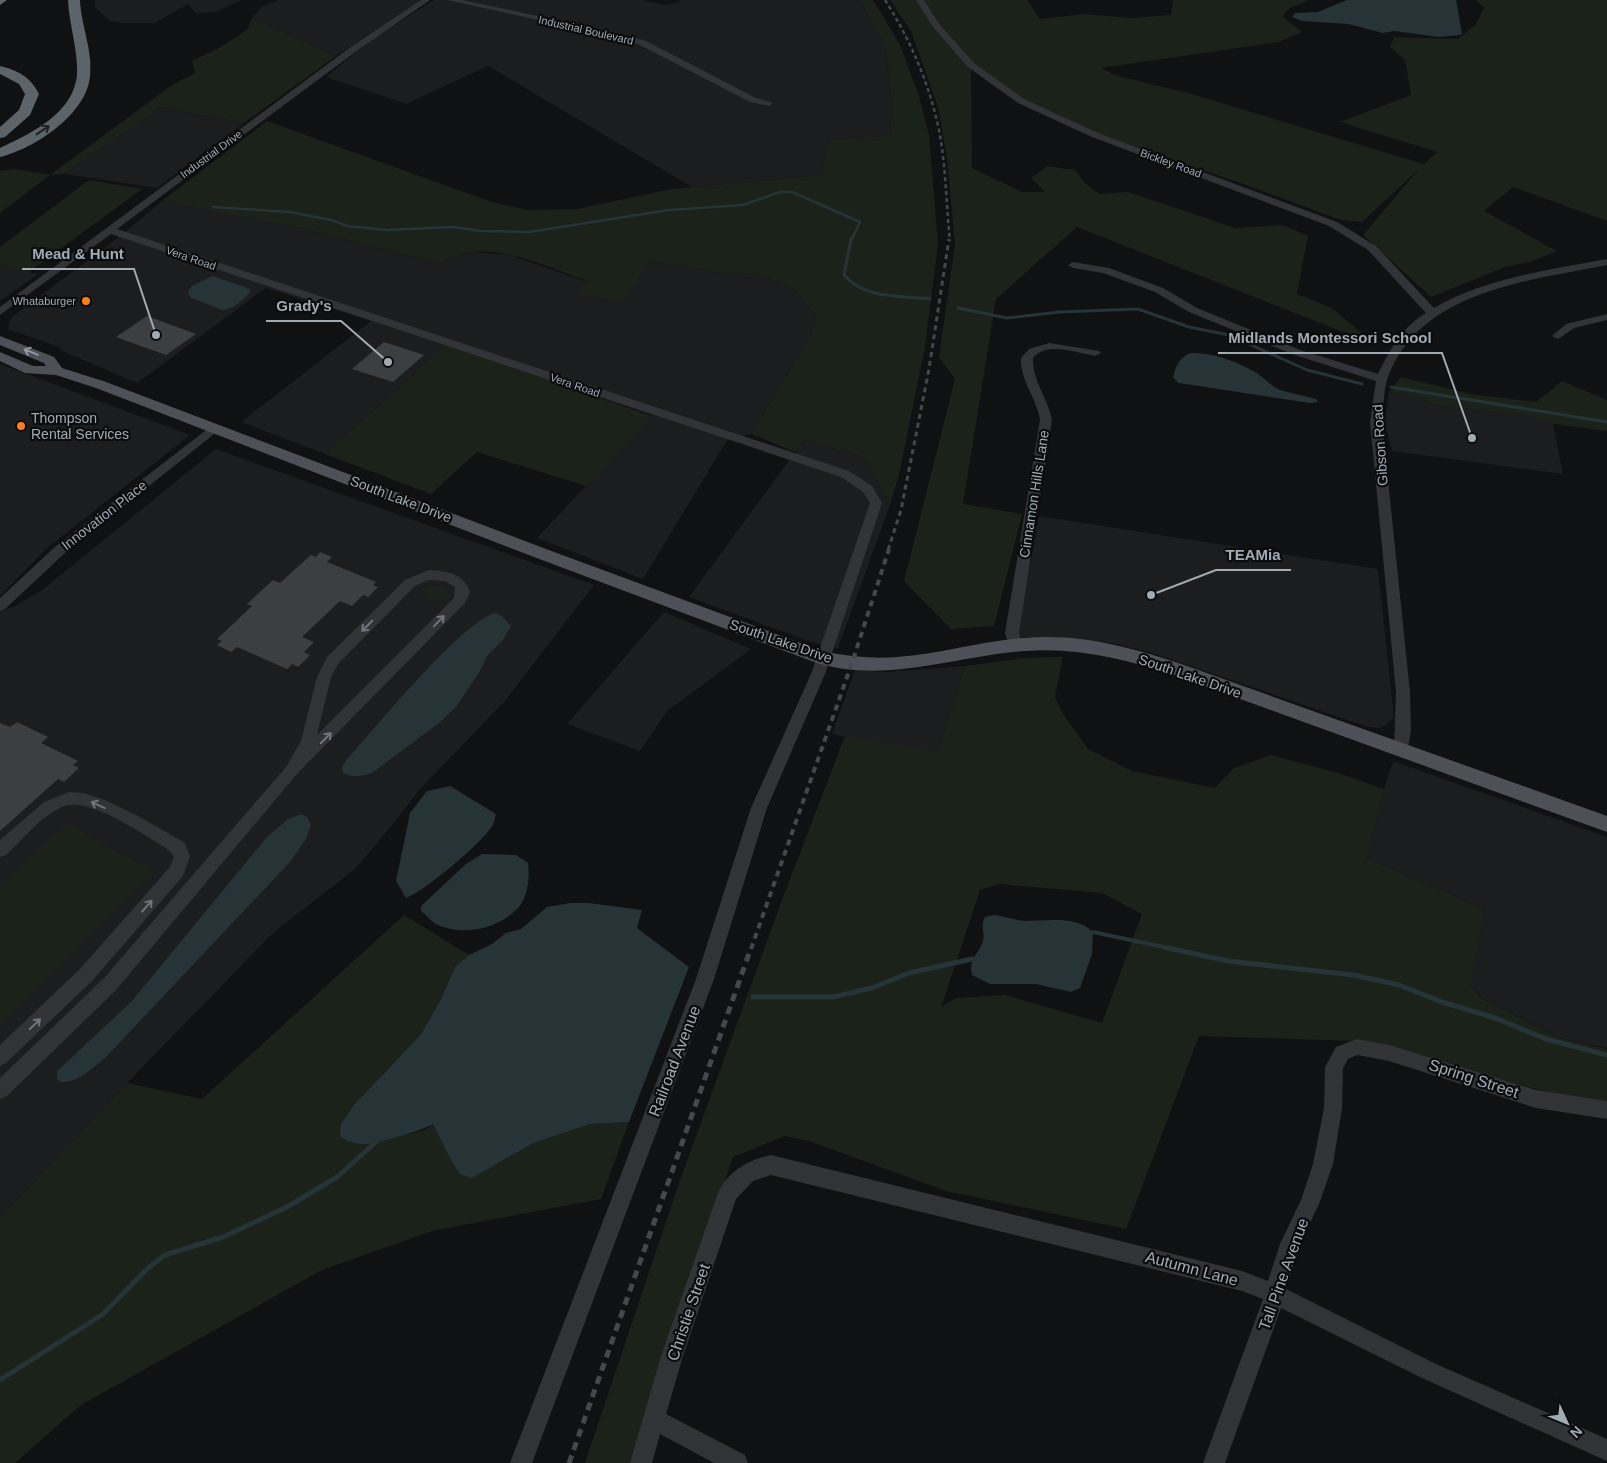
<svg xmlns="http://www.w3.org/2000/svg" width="1607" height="1463" font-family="Helvetica,sans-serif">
<rect width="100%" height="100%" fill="#101112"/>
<g fill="#1c1d1f">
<polygon points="95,0 241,0 216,12 196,13 188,4 155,23 121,23 109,20 95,7"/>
<polygon points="279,0 422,0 336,56 252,18 261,7"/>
<polygon points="434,0 642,0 664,5 677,3 680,0 860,0 886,49 892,106 890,136 829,139 821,175 692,187 488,66 406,104 326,77 371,40"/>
<polygon points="161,107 244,123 157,188 65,174"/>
<polygon points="162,201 304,229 440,264 449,257 473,252 509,255 585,281 577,295 649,260 720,273 761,275 795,290 816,316 810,336 751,434 727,440 643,579 537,538 652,415 445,346 325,454 241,422 371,321 266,288 137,383 60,350 62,348 8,329 9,322 12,317 119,237"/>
<polygon points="0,266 29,272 38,274 0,301"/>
<polygon points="0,364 190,435 46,549 0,596"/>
<polygon points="1389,392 1419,398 1434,405 1530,416 1553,424 1563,474 1392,451 1385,423"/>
<polygon points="804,440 864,457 890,505 838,648 811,642 689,597"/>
<polygon points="216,449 594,585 505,701 420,789 394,823 356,868 273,933 127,1083 0,1218 0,611 13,607 41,591"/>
<polygon points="1039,516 1378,569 1394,718 1381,728 1368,727 1149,652 1106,642 1017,637"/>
<polygon points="664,612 751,649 667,711 640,751 567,724"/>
<polygon points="965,666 938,753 832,734 855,670 885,672"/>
<polygon points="1393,761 1607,837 1607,1048 1559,1038 1481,997 1471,985 1485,909 1367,858 1384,789"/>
</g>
<g fill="#1b221a" fill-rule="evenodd">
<path d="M860 0H872L877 6 900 45 919 96 929 135 938 244 925 347 899 475 890 505 864 457 804 440 795 452 751 434 810 336 816 316 795 290 761 275 720 273 649 260 624 301 577 294 585 280C542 266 482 234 440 264L304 229 162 201 267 121 489 201 526 210 577 209 672 189 821 175 829 139 890 136 892 106 886 49Z"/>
<polygon points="890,0 1027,0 1040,19 1084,14 1131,18 1171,15 1173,1 1169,0 1309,0 1290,8 1282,16 1302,32 1279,42 1101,68 1117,76 1188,93 1424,164 1437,152 1340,122 1411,95 1405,60 1390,47 1394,37 1458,39 1476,24 1484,8 1476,0 1607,0 1607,221 1513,187 1484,211 1557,251 1530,262 1505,267 1431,297 1363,235 1419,169 1362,222 1341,220 1235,181 1095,135 1047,115 971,66 972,168 1022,192 1045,192 1031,178 1047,166 1075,170 1086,184 1099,194 1128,192 1235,228 1283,225 1308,236 1297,294 1332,308 1376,345 1077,227 996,299 963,504 1022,514 994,626 951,629 904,581 955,379 939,357 955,245 947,158 938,107 911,31"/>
<polygon points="252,18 336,56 244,123 161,107 65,174 50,175 0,213 0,171 16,169 50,175 172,85 195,73 192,61 221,47 247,30"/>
<polygon points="89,180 142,189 29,272 0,266 0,247"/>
<polygon points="446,345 652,416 586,486 477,452 431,494 325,454"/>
<polygon points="1401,377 1471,394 1536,402 1562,381 1607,400 1607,431 1553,424 1529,416 1434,405 1419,398 1389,392"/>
<polygon points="428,586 441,587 449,595 444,600 432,599 422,591"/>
<path d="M1063 657 1055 697 1063 714 1088 749 1132 771 1215 788 1234 768 1271 755 1338 773 1384 789 1367 858 1485 909 1471 985 1480 997 1559 1038 1607 1049V1104L1581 1101 1357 1041 1199 1036 1126 1229 946 1191 809 1141 785 1136 733 1157 632 1463H585L679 1183 782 900 845 736 938 752 965 666 1023 658ZM999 884 1102 893 1142 914 1102 1023 1005 995 956 998 941 1007 980 890Z"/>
<polygon points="67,824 154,872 0,1024 0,886"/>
<polygon points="404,915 469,955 455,967 440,1001 421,1034 379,1078 367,1144 425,1130 433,1124 460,1174 498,1164 534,1143 590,1124 629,1122 601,1199 432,1231 322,1270 81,1405 15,1463 0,1463 0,1218 127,1083 202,1099"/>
</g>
<g fill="#263337">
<polygon points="1347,0 1456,0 1462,33 1461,35 1439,37 1394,31 1383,33 1348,24 1302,21 1292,17 1295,13 1318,12"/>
<path d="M212 276 248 288 251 290C247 298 232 310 222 310L190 297 188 292 192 286Z"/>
<path d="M1191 353C1212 352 1238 362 1257 373 1264 378 1270 385 1278 389 1291 394 1303 395 1316 399L1318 402 1310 403 1179 383 1173 378C1175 367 1180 356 1191 353Z"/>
<path d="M495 613 502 616 511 626 503 640 487 656 480 671 456 707 439 723 372 773C362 776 353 778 343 773L342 767 347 759C376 728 461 622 495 613Z"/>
<path d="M450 786 496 814C495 817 494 822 493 825 482 843 425 891 406 898L396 881 410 813 427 791Z"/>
<path d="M301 814 307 817 311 825 306 839 290 862 106 1057C92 1068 79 1083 60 1082L57 1079V1071L131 1002 267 837 288 819Z"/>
<path d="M482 854 516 855 528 863C530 876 528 896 519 907 499 929 462 937 436 924 431 921 426 915 421 911V906L466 864Z"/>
<path d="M570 903H589L642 910 637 928 689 967 629 1122 590 1124 534 1143 472 1178 460 1174 453 1164 433 1124C424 1130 376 1144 365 1144 356 1144 347 1142 340 1136L341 1124 354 1105 421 1034 440 1001 455 967 469 955 492 944 506 933 521 929 547 907Z"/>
<path d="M994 915C1004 916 1015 920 1025 921 1046 921 1077 915 1093 932L1092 954 1080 988 1071 992 1036 984H990L972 975C968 959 979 954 983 941 985 932 980 925 985 917Z"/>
</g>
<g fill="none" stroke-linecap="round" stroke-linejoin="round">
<polyline stroke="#263337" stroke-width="2.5" points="213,207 290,212 331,220 348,226 387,230 452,227 481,231 529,232 669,210 743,205 780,192 792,192 860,222 851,241"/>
<g stroke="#263337" stroke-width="3">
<path d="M851 239 844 275C866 300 899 295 930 299"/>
<polyline points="958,308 1007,318 1059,312 1138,309 1189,327 1229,335 1307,370 1362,384"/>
<polyline points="1391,387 1607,422"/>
</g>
<polyline stroke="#263337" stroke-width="4" points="1093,932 1173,949"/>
<g stroke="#263337" stroke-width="5">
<polyline points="1167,948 1228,961 1354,975 1399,985 1442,1002 1495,1018 1546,1039 1607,1055"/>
<polyline points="753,997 833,997 872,988 909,973 972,959"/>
<polyline points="0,1380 102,1315 148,1268 165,1255 223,1237 289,1206 337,1177 377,1141"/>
</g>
</g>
<g fill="#3c3f42">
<polygon points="147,316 196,334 166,355 116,337"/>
<polygon points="384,342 424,355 393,382 352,369"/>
<polygon points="320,552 332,557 327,562 376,582 373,585 378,587 368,597 363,595 352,606 340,601 302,637 314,642 304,652 310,655 298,667 292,664 287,669 237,647 231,652 217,645 222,641 217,639 252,606 247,604 273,580 280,583 311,555 316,557"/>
<polygon points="17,722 48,737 41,743 78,761 73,765 79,768 64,782 58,779 0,831 0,723 10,727"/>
</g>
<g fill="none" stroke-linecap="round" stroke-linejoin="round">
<g fill="#313337" fill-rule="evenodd">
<polygon points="421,0 430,0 358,50 117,229 849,471 872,486 882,503 825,674 767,808 714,979 532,1463 510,1463 696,979 751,808 811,674 870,503 863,492 841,477 111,234 0,315 0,307 352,46"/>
<polygon points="447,0 462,0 609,31 646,41 756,98 773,103 769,106 750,102 640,45 607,35"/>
<path d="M916 0H924L939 24 974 63 1024 99 1098 133 1337 222 1376 246 1434 308C1486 278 1549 270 1607 259V265C1528 281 1421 290 1388 377 1383 390 1384 408 1382 422L1410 692 1411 730 1407 754H1397L1394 750 1396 692 1370 422 1376 381 1292 354 1189 312 1155 292 1103 273 1073 268 1068 265 1073 262 1109 268 1163 288 1197 308 1300 350 1378 374C1390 350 1402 327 1426 313L1368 250 1329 226 1092 137 1018 103 968 67 933 27Z"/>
<polygon points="1607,314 1607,320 1574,328 1558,339 1552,336 1566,324"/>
<path d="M1049 343 1099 351 1101 353 1095 356C1076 353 1047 341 1033 358 1032 381 1048 398 1052 420L1019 633 1022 645 1015 650 1010 649 1005 633 1040 420C1037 398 1020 381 1021 358L1029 349Z"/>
<polygon points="214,424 218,425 220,428 218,431 66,552 5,609 0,611 0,598 56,546"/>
<path d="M429 570C447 571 464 573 470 592L465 603 296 775 116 990 7 1096 0 1099V1078L104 978 286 767 301 741 317 677 327 657 405 580ZM429 580 445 581 455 587 454 598 317 735 331 677 338 664 415 586Z"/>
<path d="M69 792 83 793 105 800 138 816 185 843 190 856 183 876 92 981 6 1063 0 1066V1045L80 969 170 867 174 856 167 849C144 835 88 795 62 807 40 817 23 839 6 855L0 857V840L44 802Z"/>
<path d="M1357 1039 1389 1045 1536 1090 1607 1101V1119L1536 1108 1389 1061 1357 1055 1348 1059 1343 1068 1342 1108 1333 1164 1319 1204 1299 1246 1286 1289 1436 1364 1607 1439V1461L1422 1378 1281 1308 1225 1463H1203L1263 1299 1242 1291 771 1175 753 1181 736 1199 683 1356 666 1414 745 1455 748 1463H714L660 1434 652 1463H630L661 1356 718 1193C728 1171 748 1160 771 1155L1242 1271 1268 1281 1280 1244 1301 1200 1313 1164 1324 1108 1325 1067 1336 1047Z"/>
</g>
<path fill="#4d5157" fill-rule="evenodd" d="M0 336 54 357 62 368 106 382 546 549 825 652C849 656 872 659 897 657 940 654 981 641 1024 638 1081 633 1134 648 1187 666L1607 816V832L1174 675C1125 659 1077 647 1025 651 955 656 887 684 817 663L534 557 96 388 56 375 25 373 0 361V352L33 366H46L44 363 0 345Z"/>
<g fill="#5c6369" fill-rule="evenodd">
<polygon points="0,0 7,0 0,5"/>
<path d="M68 0H80C81 25 93 51 90 76 87 114 34 149 0 157V148C34 132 80 110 77 66 76 43 69 22 68 0Z"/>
<path d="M0 66C17 70 31 77 39 94L30 115 5 137 0 138V127L19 110 25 94 19 84 0 74Z"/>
</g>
<path stroke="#44484d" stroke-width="2.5" stroke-dasharray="4 3" stroke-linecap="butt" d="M885 0C911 41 929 83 939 130 946 166 946 204 950 241"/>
<polyline stroke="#44484d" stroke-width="3" stroke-dasharray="5 4" stroke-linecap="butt" points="888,550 901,510 929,369 949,239"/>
<polyline stroke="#44484d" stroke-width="4" stroke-dasharray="6 5" stroke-linecap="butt" points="751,949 852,663 889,549"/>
<polyline stroke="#44484d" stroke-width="5" stroke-dasharray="8 6" stroke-linecap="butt" points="569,1463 751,948"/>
</g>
<defs><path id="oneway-shaft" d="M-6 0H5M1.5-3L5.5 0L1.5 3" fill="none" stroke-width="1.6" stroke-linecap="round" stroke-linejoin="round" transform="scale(1.25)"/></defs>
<use stroke="#1f2224" href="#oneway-shaft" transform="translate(43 130) rotate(-33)"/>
<use stroke="#8f99a1" href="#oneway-shaft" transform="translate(31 352) rotate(-158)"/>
<g stroke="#6e757c">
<use href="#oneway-shaft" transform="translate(439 621) rotate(-46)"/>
<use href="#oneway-shaft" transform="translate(367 626) rotate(135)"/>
<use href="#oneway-shaft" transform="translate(326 738) rotate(-45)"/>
<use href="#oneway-shaft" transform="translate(98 805) rotate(-155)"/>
<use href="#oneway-shaft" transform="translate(147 906) rotate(-49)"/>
<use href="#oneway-shaft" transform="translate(35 1024) rotate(-44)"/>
</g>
<g fill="#ff7e1b" stroke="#0b0c0d" stroke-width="2">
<circle cx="86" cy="301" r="5"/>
<circle cx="21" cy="426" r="5"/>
</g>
<g text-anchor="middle" stroke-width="4.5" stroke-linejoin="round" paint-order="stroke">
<g font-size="11" fill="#a0abb4" stroke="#0b0c0d">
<text transform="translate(586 30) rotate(13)" y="4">Industrial Boulevard</text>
<text transform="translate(211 154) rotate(-36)" y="4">Industrial Drive</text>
<text transform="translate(1171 163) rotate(20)" y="4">Bickley Road</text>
<text transform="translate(191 258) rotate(19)" y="4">Vera Road</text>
<text transform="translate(575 385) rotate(19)" y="4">Vera Road</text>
</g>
<g font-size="11" fill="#a0abb4" stroke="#0b0c0d" text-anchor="end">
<text x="76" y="305">Whataburger</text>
</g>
<g font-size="14" fill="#a0abb4" stroke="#0b0c0d" text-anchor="start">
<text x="31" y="423">Thompson<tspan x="31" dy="16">Rental Services</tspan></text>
</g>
<g font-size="14" fill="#a0abb4" stroke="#0b0c0d">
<text transform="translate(1380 445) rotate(-94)" y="5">Gibson Road</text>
<text transform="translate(1034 494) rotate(-81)" y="5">Cinnamon Hills Lane</text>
<text transform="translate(401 499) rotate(21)" y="5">South Lake Drive</text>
<text transform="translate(104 515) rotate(-38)" y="5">Innovation Place</text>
<text transform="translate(781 641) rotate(19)" y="5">South Lake Drive</text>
<text transform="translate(1190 676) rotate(19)" y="5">South Lake Drive</text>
</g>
<g font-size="16" fill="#a0abb4" stroke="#0b0c0d">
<text transform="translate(674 1061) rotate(-69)" y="6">Railroad Avenue</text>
<text transform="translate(1474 1078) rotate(18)" y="6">Spring Street</text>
<text transform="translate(1192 1268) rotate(15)" y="6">Autumn Lane</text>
<text transform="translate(1283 1274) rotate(-70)" y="6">Tall Pine Avenue</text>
<text transform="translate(688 1312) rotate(-71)" y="6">Christie Street</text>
</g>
</g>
<path fill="none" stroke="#a0abb4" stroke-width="2" d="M156 335L134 269H22M388 362L341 321H266M1472 438L1442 353H1218M1151 595L1216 570H1291"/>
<g fill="#a0abb4" stroke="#0b0c0d" stroke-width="2">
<circle cx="156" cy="335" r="5"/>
<circle cx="388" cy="362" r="5"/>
<circle cx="1472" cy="438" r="5"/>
<circle cx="1151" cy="595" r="5"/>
</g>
<g font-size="15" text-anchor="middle" font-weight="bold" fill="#a0abb4" stroke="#0b0c0d" stroke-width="4.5" stroke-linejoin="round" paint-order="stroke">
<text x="78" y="259">Mead &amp; Hunt</text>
<text x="304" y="311">Grady's</text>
<text x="1330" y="343">Midlands Montessori School</text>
<text x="1253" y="560">TEAMia</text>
</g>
<g transform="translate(1567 1423) rotate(134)" stroke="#0b0c0d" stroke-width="4" paint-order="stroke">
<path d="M0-4L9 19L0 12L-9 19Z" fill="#a0abb4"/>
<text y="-8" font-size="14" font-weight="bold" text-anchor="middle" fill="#a0abb4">N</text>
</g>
</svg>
